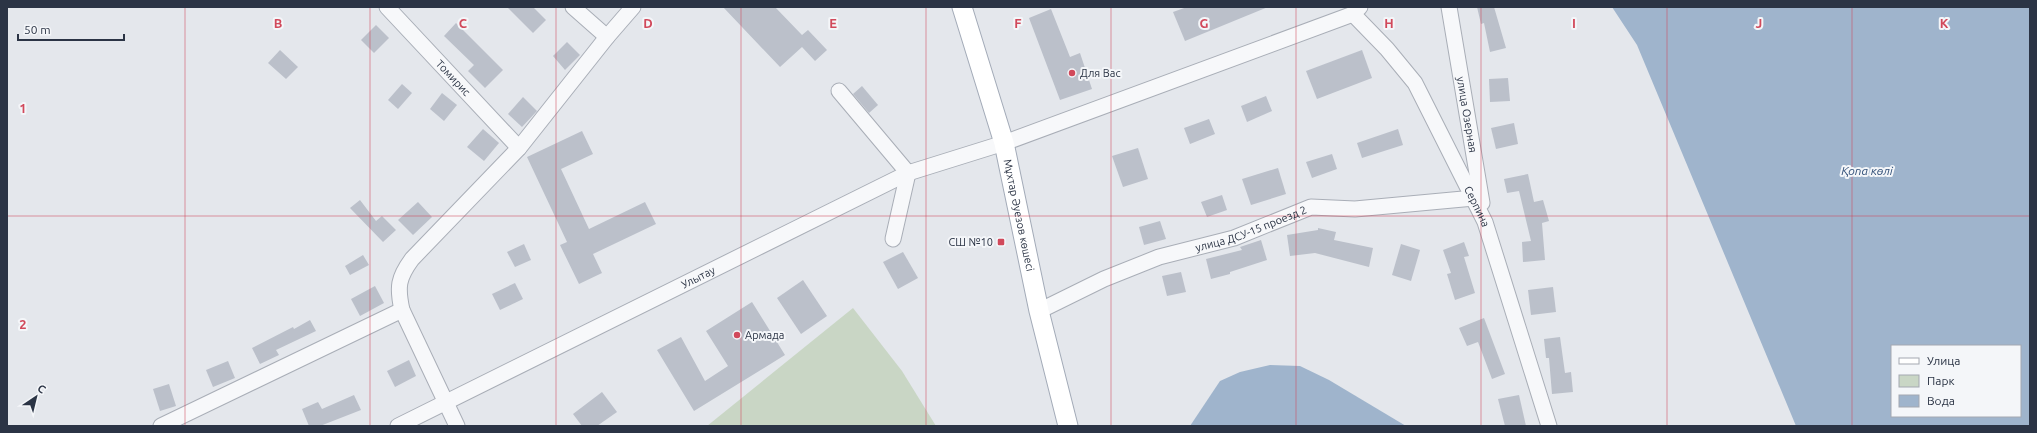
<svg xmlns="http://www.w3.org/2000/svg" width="2037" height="433" font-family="Ubuntu,sans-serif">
<rect width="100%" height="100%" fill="#e4e7ec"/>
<polygon fill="#c9d6c5" points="853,308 902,371 936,426 707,426"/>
<g fill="#9fb4cc" fill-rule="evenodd">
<path d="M1612 7H2030V426H1796L1637 45ZM1892 346H2020V416H1892Z"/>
<polygon points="1270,365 1300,366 1329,380 1406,426 1190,426 1220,381 1240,372"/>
</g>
<g fill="#bbc0ca">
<polygon points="507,7 533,7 546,20 533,33"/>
<polygon points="723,7 775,7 802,35 808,30 827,50 815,61 802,47 780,67"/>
<polygon points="1187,7 1268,7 1185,41 1173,12"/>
<polygon points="1477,7 1494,7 1506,48 1490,52 1484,23 1481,24"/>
<polygon points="1051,9 1070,57 1080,53 1092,89 1060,100 1029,18"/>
<polygon points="456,23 503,70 485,88 468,71 474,65 444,36"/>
<polygon points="376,25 389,38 374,53 361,40"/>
<polygon points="567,42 580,55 565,70 553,56"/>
<polygon points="280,50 298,67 286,79 268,63"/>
<polygon points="1362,50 1372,78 1317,99 1306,71"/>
<polygon points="1508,78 1510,101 1490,102 1489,79"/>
<polygon points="402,84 412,93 398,109 388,100"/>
<polygon points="862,86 878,105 869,113 853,94"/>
<polygon points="442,93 457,105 444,121 430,109"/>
<polygon points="1266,96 1272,111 1247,122 1241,106"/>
<polygon points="523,97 537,111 522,127 508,114"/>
<polygon points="1209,119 1215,134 1190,144 1184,128"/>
<polygon points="1514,123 1518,144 1496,149 1491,128"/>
<polygon points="483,129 499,143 484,161 467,147"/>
<polygon points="1398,129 1403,145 1362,158 1357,143"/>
<polygon points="582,131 593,154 561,169 589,229 645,202 656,224 593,254 602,273 579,284 560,245 567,242 527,157"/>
<polygon points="1138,148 1148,179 1123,187 1112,156"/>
<polygon points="1332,154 1337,169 1312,178 1306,162"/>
<polygon points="1278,168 1286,194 1251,205 1242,179"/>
<polygon points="1528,174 1534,202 1543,200 1549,221 1542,223 1545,260 1523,262 1522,242 1531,241 1519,191 1507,193 1504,179"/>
<polygon points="1222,195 1227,210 1207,217 1201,202"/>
<polygon points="360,200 376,221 382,216 396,230 383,242 350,208"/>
<polygon points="418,202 432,217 413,235 398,220"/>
<polygon points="1160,221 1166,239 1144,245 1139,227"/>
<polygon points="1318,228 1336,232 1334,240 1373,248 1369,267 1315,253 1290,256 1287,235 1318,230"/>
<polygon points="1261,240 1267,260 1230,272 1230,274 1211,279 1206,259 1242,250 1240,247"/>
<polygon points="1464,242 1469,256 1464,257 1475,293 1455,300 1447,274 1451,273 1443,250"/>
<polygon points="524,244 531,260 515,267 507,252"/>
<polygon points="1401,244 1420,250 1411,281 1392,275"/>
<polygon points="903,252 918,278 898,289 883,262"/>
<polygon points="363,255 369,265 350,275 345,266"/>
<polygon points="1181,272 1186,292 1167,296 1162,276"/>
<polygon points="803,280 827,316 801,334 777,298"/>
<polygon points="515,283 523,299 500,310 492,294"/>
<polygon points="375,286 384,303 360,316 351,299"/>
<polygon points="1553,287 1556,312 1531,315 1528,290"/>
<polygon points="752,302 785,355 694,411 657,350 681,337 705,381 728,366 706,331"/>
<polygon points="1484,318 1505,374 1492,379 1478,342 1467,346 1459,328"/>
<polygon points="310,320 316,331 276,350 279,355 260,364 252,348 293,327 294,329"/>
<polygon points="1560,337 1565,373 1571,372 1573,392 1552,394 1549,358 1546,358 1544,339"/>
<polygon points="409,360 416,376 395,387 387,371"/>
<polygon points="228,361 235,378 213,387 206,370"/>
<polygon points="169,384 176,406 160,411 153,389"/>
<polygon points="602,392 617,412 597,426 582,426 573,414"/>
<polygon points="354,395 361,410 320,426 309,426 302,409 318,402 322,409"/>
<polygon points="1519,395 1526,426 1505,426 1498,399"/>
</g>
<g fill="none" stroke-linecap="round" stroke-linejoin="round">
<defs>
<g id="minor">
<path id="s1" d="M387 7 519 148"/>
<polyline points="573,7 607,37"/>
<path id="s2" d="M1449 7 1482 203"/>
<path id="s3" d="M1353 14 1387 49 1415 83 1485 222 1549 426"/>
<polyline points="839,91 908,173 893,239"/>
<path id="s4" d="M1039 311 1104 279 1159 257 1234 238 1311 207 1355 209 1474 198"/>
<polyline points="161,426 402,310"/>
<path id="s5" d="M398 426 908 173 1004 143 1353 14 1360 7"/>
<path d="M457 426 402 310C397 287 398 278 412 259L519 148 607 37 633 7"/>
</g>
<g id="major">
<path id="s6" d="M962 7 1004 143 1039 311 1068 426"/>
</g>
</defs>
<use href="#minor" stroke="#a9aeb7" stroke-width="17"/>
<use href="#major" stroke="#a3abb8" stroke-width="21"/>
<use href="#minor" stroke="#f7f8fa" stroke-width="15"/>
<use href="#major" stroke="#fff" stroke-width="19"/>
</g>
<path fill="none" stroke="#d1495b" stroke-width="1" stroke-opacity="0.55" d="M185 7V426M370 7V426M556 7V426M741 7V426M926 7V426M1111 7V426M1296 7V426M1481 7V426M1667 7V426M1852 7V426M7 216H2030"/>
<g fill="#d1495b" stroke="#f4f6f9" stroke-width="1.5">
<circle cx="1072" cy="73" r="4"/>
<rect x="997" y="238" width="8" height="8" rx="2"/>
<circle cx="737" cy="335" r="4"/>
</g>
<g text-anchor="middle" stroke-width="4" stroke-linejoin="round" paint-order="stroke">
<g font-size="11" fill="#2b3445" stroke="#f4f6f9" text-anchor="start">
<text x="1080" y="77">Для Вас</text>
<text x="993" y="246" text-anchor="end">СШ №10</text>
<text x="745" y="339">Армада</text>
</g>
<g font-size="11" fill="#2b3445" stroke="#f4f6f9">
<text dy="4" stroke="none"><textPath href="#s1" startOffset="97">Томирис</textPath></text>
<text dy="4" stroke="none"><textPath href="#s2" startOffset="109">улица Озерная</textPath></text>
<text dy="4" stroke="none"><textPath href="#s3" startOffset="231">Серпина</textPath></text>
<text dy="4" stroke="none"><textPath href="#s6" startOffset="216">Мұхтар Әуезов көшесі</textPath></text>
<text dy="4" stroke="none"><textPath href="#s4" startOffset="228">улица ДСУ-15 проезд 2</textPath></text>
<text dy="4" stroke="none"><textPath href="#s5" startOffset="335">Улытау</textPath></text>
</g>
<g font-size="12" font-style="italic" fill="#34527a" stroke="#f4f6f9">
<text x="1867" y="175">Қопа көлі</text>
</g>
</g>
<g font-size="13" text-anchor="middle" font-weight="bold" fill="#d1495b" stroke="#f4f6f9" stroke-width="4" stroke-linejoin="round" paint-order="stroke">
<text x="278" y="28">B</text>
<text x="463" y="28">C</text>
<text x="648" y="28">D</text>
<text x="833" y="28">E</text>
<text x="1018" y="28">F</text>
<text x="1204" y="28">G</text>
<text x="1389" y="28">H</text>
<text x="1574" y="28">I</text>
<text x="1759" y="28">J</text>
<text x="1944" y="28">K</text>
<text x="23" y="113">1</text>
<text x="23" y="329">2</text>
</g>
<rect width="2037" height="433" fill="none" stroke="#2b3445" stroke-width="16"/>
<rect x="1891" y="345" width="130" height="72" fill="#f4f6f9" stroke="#a4a8b1"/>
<rect x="1899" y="358" width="20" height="6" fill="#ffffff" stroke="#a4a8b1"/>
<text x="1927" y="365" font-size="12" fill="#2b3445">Улица</text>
<rect x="1899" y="375" width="20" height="12" fill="#c9d6c5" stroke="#a4a8b1"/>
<text x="1927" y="385" font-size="12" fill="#2b3445">Парк</text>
<rect x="1899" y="395" width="20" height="12" fill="#9fb4cc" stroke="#a4a8b1"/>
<text x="1927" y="405" font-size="12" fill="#2b3445">Вода</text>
<g transform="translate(36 397) rotate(35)" stroke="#f4f6f9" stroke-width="3" paint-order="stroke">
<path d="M0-3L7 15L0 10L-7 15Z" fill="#2b3445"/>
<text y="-6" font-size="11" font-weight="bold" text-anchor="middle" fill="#2b3445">С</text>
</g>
<path d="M18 34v6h106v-6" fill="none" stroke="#2b3445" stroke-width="2"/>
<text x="24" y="34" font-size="12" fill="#2b3445" stroke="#f4f6f9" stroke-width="3" paint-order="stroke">50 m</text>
</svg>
